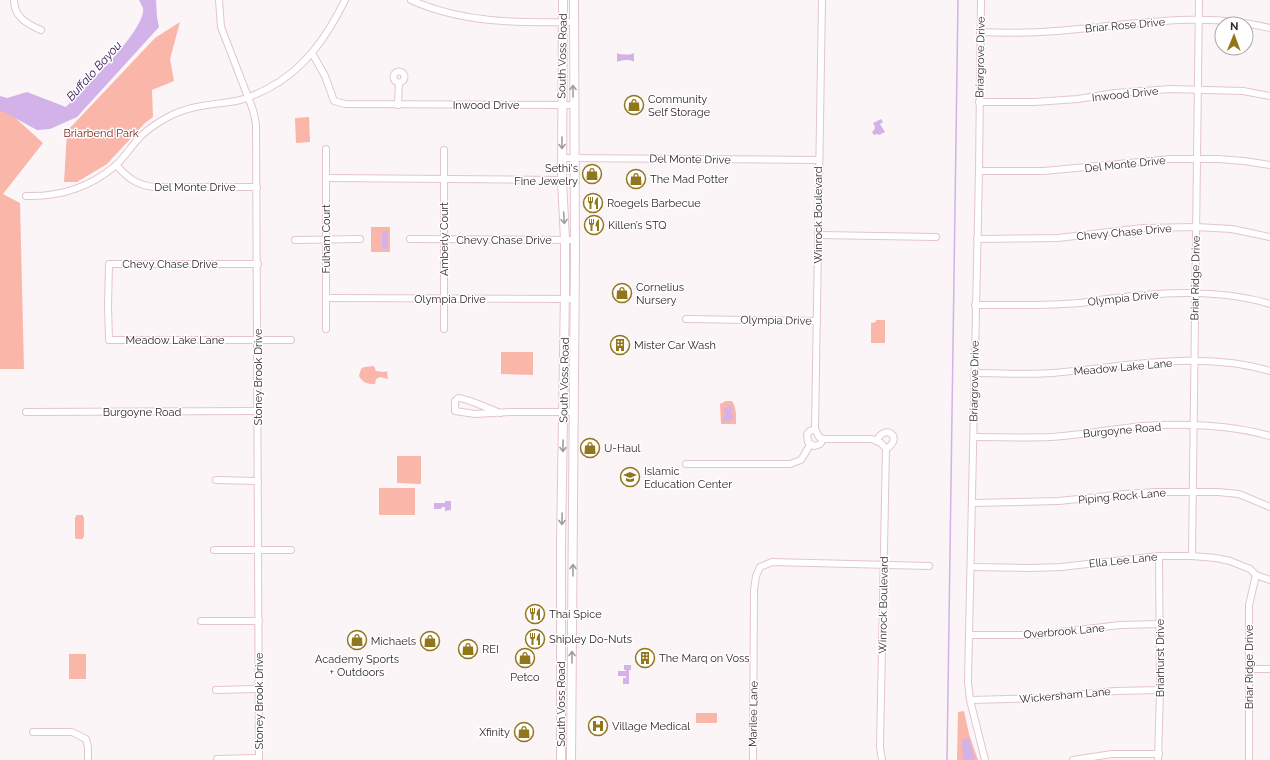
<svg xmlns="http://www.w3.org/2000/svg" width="1270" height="760" font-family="Raleway,sans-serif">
<rect width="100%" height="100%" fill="#fcf5f8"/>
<g fill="#fab6a9">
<polygon points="180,22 170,59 174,81 152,90 153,117 145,123 107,164 77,182 64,182 67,131 155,38"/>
<polygon points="0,104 43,143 3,194 20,203 24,369 0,369"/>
<polygon points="309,117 310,142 296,143 295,118"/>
<rect x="371" y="227" width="19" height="25"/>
<polygon points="876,320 885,320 885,343 871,343 871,323 876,322"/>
<polygon points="501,352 533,352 533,375 501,374"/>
<path d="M374 366 376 371 384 372 387 371 388 379 380 377 376 379 375 384C367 384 363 383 359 376L361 369 364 367Z"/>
<path d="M726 401H732C737 409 736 415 736 424H721L720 404Z"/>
<polygon points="397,456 421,456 421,484 397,483"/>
<rect x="379" y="488" width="36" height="27"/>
<polygon points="76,515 83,515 83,517 84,517 84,537 83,537 83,539 76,539 75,537 75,517 76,517"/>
<rect x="69" y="654" width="17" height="25"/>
<polygon points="964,711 969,734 978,760 957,760 958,712"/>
<rect x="696" y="713" width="21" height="10"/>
</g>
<g fill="#d2b2e8">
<path d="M139 0H156L157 17 159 27 77 117 50 129 37 130 2 111 0 112V96L7 98 27 92 66 107C81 92 147 29 143 8 142 6 140 2 139 0Z"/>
<path d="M617 53C620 55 631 55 634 53V62C630 59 621 60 617 62Z"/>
<polygon points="881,119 883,122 880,124 885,132 879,135 877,134 874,135 872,132 874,130 875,127 873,123"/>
<rect x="382" y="231" width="6" height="18"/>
<polygon points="731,405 733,409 731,411 734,418 729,421 724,422 722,419 726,415 723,409"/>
<polygon points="445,501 451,501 451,510 445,511 445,507 442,507 441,509 434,509 434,503 445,503"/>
<polygon points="624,665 631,665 631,670 629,670 629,684 623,684 623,678 626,678 626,676 618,676 618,671 626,671 626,670 624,670"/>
<polygon points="969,738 975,760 963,760 963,759 962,740"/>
</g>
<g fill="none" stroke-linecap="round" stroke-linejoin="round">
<polyline stroke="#d2b2e8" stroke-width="1.5" points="947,760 958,0"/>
<defs>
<g id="minor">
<path d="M14 0C14 17 27 24 41 30"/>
<polyline points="219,0 221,27 253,110 256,124 259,760"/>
<path d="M411 0C462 23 518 23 573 22"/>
<polyline points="822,0 815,429 819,437 823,439 872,439 881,443 886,449 880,747 882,760"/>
<polyline points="981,0 979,171 968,682 970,700 985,760"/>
<path d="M980 32C1005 33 1031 33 1056 31 1125 26 1202 10 1270 28"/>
<polyline points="312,53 325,76 334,101 345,104 574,105"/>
<circle cx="399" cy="77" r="5.5"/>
<polyline points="979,102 1035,102 1078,99 1115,93 1171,89 1243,91 1270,96"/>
<polyline points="398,105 399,83"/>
<polyline points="326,149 326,329"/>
<polyline points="562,158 818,160"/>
<path d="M116 165C128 178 136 185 154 187H257"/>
<polyline points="979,171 1044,171 1171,159 1218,159 1244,161 1270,165"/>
<polyline points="326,178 562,180"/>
<path d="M26 196C60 197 89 188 115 166 125 157 132 145 141 136 149 128 159 122 168 117 190 105 212 105 236 101 246 99 257 94 267 89 304 70 327 37 345 0"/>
<polyline points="819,235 936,237"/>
<polyline points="410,239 575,240"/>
<polyline points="977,239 1058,238 1143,228 1196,227 1232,229 1270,237"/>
<polyline points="295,240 360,239"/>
<polyline points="258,264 109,264 108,306 109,340 291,340"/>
<polyline points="326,298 574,299"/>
<path d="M975 305C1010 305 1045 306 1079 303 1091 302 1103 299 1115 298 1165 292 1222 289 1270 304"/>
<polyline points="686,319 817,321"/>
<polyline points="444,329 444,150"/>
<path d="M975 373C1001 373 1028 375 1053 373 1123 367 1201 350 1270 371"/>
<polyline points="26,412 258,411"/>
<path d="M500 413C492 410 464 397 458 398L455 401V411L475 414 511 412H573"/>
<path d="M815 429 810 431 807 434 808 442 814 446C820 445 821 444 823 439"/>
<path d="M974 437C999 437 1024 438 1050 437 1081 435 1112 429 1143 426 1182 423 1233 425 1270 436"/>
<path d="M877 440C886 423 904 438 886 449"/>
<polyline points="686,464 790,464 801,460 810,445"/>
<polyline points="216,480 258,481"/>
<polyline points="972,503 1059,501 1125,494 1155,492 1218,492 1239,494 1270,507"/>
<polyline points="214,550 291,550"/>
<polyline points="1192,556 1199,0"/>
<polyline points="971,567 1030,568 1061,567 1159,556 1192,556 1216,558 1230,561 1250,569 1256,575 1270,580"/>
<polyline points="201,621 259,621"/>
<polyline points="969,635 1036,635 1120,625 1160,624"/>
<polyline points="1250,669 1270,669"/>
<polyline points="216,690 259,689"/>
<polyline points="970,700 1046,698 1115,691 1160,690"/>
<polyline points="33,732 72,732 86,739 88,747 88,760"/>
<polyline points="217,759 259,758"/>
<polyline points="753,760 754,590 756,576 760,567 772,562 929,566"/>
<polyline points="1073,760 1112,754 1159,754"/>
<polyline points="1158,760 1160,690 1159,556"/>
<polyline points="1249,760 1249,605 1256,575"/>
</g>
<g id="major">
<polyline points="561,760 561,544 565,291 565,240 562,180 563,0"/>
<polyline points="571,760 575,252 574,0"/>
</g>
</defs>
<use href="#minor" stroke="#e4c4d1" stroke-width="8"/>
<use href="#major" stroke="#e4c4d1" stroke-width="10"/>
<use href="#minor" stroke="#fff" stroke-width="6"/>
<use href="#major" stroke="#fff" stroke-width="8"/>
</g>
<defs><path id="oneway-shaft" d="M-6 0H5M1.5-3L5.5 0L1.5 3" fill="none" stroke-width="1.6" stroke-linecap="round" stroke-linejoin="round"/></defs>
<g stroke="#a39da0">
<use href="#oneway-shaft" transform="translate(573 91) rotate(-90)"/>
<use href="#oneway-shaft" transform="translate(562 143) rotate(90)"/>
<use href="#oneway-shaft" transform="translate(564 218) rotate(87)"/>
<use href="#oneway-shaft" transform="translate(563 446) rotate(91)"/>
<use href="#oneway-shaft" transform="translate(562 519) rotate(91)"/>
<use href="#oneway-shaft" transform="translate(573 570) rotate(-90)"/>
<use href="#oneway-shaft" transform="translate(572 657) rotate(-90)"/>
</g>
<defs>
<symbol id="shop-ring" viewBox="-11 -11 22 22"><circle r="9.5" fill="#fff" stroke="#91761c" stroke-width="1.5"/><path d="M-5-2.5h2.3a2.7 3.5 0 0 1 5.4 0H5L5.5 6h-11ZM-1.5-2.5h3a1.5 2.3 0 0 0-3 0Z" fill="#91761c"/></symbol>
<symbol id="restaurant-ring" viewBox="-11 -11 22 22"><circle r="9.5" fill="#fff" stroke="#91761c" stroke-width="1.5"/><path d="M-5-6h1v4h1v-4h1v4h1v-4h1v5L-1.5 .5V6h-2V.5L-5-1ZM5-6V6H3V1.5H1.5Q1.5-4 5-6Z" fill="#91761c"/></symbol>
<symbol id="building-ring" viewBox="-11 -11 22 22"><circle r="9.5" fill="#fff" stroke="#91761c" stroke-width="1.5"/><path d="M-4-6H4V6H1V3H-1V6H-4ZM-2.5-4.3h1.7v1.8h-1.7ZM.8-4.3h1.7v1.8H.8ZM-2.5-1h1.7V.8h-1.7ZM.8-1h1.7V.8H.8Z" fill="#91761c"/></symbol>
<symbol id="school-ring" viewBox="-11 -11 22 22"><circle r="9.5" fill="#fff" stroke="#91761c" stroke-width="1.5"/><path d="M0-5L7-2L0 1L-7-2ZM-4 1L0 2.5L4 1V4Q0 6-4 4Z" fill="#91761c"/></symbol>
<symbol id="hospital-ring" viewBox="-11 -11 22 22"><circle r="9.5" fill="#fff" stroke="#91761c" stroke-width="1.5"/><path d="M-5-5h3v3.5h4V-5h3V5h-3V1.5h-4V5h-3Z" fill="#91761c"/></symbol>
</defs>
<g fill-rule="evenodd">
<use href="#shop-ring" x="623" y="94" width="22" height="22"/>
<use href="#shop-ring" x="581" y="163" width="22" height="22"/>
<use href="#shop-ring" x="625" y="168" width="22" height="22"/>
<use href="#restaurant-ring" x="582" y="192" width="22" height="22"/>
<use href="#restaurant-ring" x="583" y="214" width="22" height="22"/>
<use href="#shop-ring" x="611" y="282" width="22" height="22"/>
<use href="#building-ring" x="609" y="334" width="22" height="22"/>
<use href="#shop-ring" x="579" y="437" width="22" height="22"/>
<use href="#school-ring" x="619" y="466" width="22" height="22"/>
<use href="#restaurant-ring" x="524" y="603" width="22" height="22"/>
<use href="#restaurant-ring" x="524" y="628" width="22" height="22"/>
<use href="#shop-ring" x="346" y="629" width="22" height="22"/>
<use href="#shop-ring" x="419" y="630" width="22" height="22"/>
<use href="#shop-ring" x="457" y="638" width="22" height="22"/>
<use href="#shop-ring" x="514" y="647" width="22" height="22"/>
<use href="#building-ring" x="634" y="647" width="22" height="22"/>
<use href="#hospital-ring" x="587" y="715" width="22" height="22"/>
<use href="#shop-ring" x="513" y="721" width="22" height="22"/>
</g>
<g text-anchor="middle" stroke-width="3" stroke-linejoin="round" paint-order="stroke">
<g font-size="11" fill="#32262b" stroke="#fff">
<text transform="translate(1125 25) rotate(-5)" y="4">Briar Rose Drive</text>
<text transform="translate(562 56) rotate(-89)" y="4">South Voss Road</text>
<text transform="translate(980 57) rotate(-89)" y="4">Briargrove Drive</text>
<text transform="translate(1125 94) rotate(-6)" y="4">Inwood Drive</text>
<text x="486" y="109">Inwood Drive</text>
<text transform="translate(690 159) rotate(1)" y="4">Del Monte Drive</text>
<text transform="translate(1125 164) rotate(-6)" y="4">Del Monte Drive</text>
<text x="195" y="191">Del Monte Drive</text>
<text transform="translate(818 215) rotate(-90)" y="4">Winrock Boulevard</text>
<text transform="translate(1124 232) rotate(-5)" y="4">Chevy Chase Drive</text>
<text transform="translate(326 239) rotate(-90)" y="4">Fulham Court</text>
<text transform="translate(444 239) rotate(-90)" y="4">Amberly Court</text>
<text x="504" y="244">Chevy Chase Drive</text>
<text x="170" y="268">Chevy Chase Drive</text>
<text transform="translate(1195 278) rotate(-89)" y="4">Briar Ridge Drive</text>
<text transform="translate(1123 298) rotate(-6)" y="4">Olympia Drive</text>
<text x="450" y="303">Olympia Drive</text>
<text transform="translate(776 320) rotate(1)" y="4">Olympia Drive</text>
<text x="175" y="344">Meadow Lake Lane</text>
<text transform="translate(1123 367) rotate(-5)" y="4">Meadow Lake Lane</text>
<text transform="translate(258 377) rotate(-90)" y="4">Stoney Brook Drive</text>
<text transform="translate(564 380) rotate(-89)" y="4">South Voss Road</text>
<text transform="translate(974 381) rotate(-89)" y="4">Briargrove Drive</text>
<text x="142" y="416">Burgoyne Road</text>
<text transform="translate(1122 430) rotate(-5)" y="4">Burgoyne Road</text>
<text transform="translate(1122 496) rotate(-5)" y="4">Piping Rock Lane</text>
<text transform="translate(1123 560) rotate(-6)" y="4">Ella Lee Lane</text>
<text transform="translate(883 605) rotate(-89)" y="4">Winrock Boulevard</text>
<text transform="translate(1064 631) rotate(-5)" y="4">Overbrook Lane</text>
<text transform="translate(1160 658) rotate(-90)" y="4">Briarhurst Drive</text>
<text transform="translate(1249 667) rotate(-90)" y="4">Briar Ridge Drive</text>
<text transform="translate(1065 695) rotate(-5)" y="4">Wickersham Lane</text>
<text transform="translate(259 701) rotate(-90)" y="4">Stoney Brook Drive</text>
<text transform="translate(561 704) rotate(-90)" y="4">South Voss Road</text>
<text transform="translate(753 714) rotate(-89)" y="4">Marilee Lane</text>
</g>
<g font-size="11" fill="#32262b" stroke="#fff" text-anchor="start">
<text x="648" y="103">Community<tspan x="648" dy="13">Self Storage</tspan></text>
<text x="578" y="172" text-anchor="end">Sethi's<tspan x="578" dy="13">Fine Jewelry</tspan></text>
<text x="650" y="183">The Mad Potter</text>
<text x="607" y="207">Roegels Barbecue</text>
<text x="608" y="229">Killen’s STQ</text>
<text x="636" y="291">Cornelius<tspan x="636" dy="13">Nursery</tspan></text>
<text x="634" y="349">Mister Car Wash</text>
<text x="604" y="452">U-Haul</text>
<text x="644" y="475">Islamic<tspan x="644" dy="13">Education Center</tspan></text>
<text x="549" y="618">Thai Spice</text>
<text x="549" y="643">Shipley Do-Nuts</text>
<text x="416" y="645" text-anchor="end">Michaels</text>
<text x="482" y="653">REI</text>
<text x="659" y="662">The Marq on Voss</text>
<text x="357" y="663" text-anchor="middle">Academy Sports<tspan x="357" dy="13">+ Outdoors</tspan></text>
<text x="525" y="681" text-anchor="middle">Petco</text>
<text x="612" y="730">Village Medical</text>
<text x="510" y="736" text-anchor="end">Xfinity</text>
</g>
<g font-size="11" fill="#73251a" stroke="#fff">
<text x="101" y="137">Briarbend Park</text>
</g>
<g font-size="12" font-style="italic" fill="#3b1252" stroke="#fff">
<text transform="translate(94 71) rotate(-48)" y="4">Buffalo Bayou</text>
</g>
</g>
<g transform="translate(1234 36) rotate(1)"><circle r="19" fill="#ffffff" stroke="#ada8aa"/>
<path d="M0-3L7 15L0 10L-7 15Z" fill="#91761c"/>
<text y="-6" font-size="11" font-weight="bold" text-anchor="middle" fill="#32262b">N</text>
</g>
</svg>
